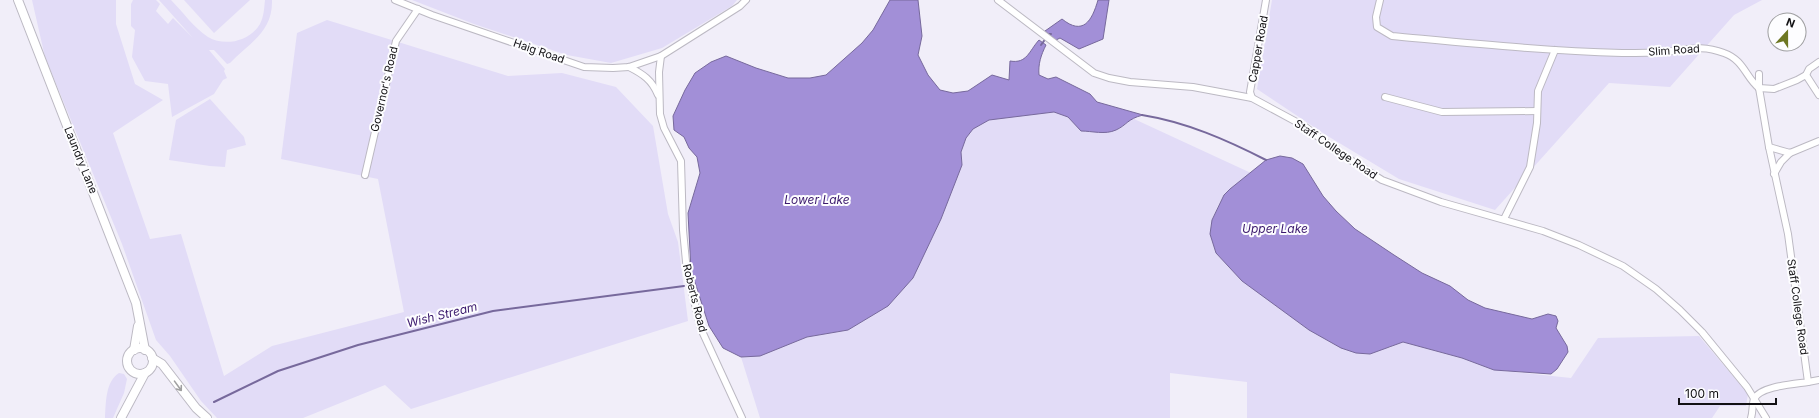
<svg xmlns="http://www.w3.org/2000/svg" width="1819" height="418" font-family="Inter,sans-serif">
<rect width="100%" height="100%" fill="#f1eef9"/>
<g fill="#e2dcf7">
<polygon points="32,0 116,0 116,24 135,84 163,100 113,133 150,239 181,234 224,376 272,346 404,312 378,179 281,159 297,33 327,20 508,76 562,73 616,87 653,126 668,214 678,242 688,321 411,409 385,385 303,418 217,418 201,401 170,356 156,340 122,244 45,57"/>
<path d="M133 0H156L160 4 156 11 168 24 173 18 193 38 159 0H171C183 12 194 28 208 37 225 47 250 41 260 24 264 16 264 9 265 0H272C273 32 249 43 230 63L227 64 214 50H209L225 69 224 71 227 78 223 80 214 94 172 117 168 84 145 81 132 57 135 30 131 26V4Z"/>
<polygon points="184,0 250,0 214,33"/>
<polygon points="412,0 737,0 732,6 662,48 611,63 567,55 474,24"/>
<polygon points="1272,0 1762,0 1734,15 1670,87 1609,83 1495,210 1399,179 1326,135 1257,89"/>
<polygon points="210,99 244,137 246,145 227,150 225,167 210,166 169,160 176,120"/>
<polygon points="1054,112 1068,117 1081,131 1117,129 1132,118 1251,173 1224,195 1218,206 1212,220 1216,253 1242,281 1309,330 1324,338 1389,348 1403,342 1462,358 1494,370 1571,378 1598,338 1699,336 1748,394 1746,406 1720,406 1712,418 1247,418 1247,382 1170,373 1170,418 760,418 741,357 760,356 807,337 848,330 888,306 913,278 941,218 962,165 961,152 966,138 973,129 989,120"/>
<path d="M119 373 124 374 127 379 124 393 113 418H105C106 404 105 382 119 373Z"/>
</g>
<g fill="#a28fd7" stroke="#77699c">
<path d="M890 0H918L922 36 918 55 928 75 940 90 953 93 968 91 992 75 1009 80 1010 61C1027 64 1029 51 1039 40L1046 45C1041 55 1038 64 1039 75L1048 79 1056 77 1090 94 1097 102 1143 115C1127 119 1127 125 1116 130 1105 135 1092 131 1081 131L1068 117 1054 112 989 120 973 129 966 138 961 152 962 165 941 219 913 278 888 306 848 330 807 337 760 356 741 357 723 348 709 326 691 270 688 213 700 173 697 157 689 148 684 137 674 130 673 116 685 90 695 73 711 62 726 56 756 68 788 78H810L826 75 862 43 873 30Z"/>
<path d="M1098 0H1109L1103 39 1079 49 1060 38 1056 40 1045 31 1062 19C1083 36 1092 21 1098 0Z"/>
<polygon points="1280,156 1292,158 1303,164 1323,196 1336,211 1355,229 1394,255 1422,273 1450,286 1468,300 1485,308 1532,319 1548,314 1556,316 1558,321 1556,328 1567,346 1568,352 1557,369 1551,374 1494,370 1462,358 1403,342 1370,354 1356,353 1341,348 1309,330 1242,281 1216,253 1210,234 1212,220 1224,195 1230,189 1266,160"/>
</g>
<g fill="none" stroke-linecap="round" stroke-linejoin="round">
<g stroke="#77699c" stroke-width="2">
<polyline points="1041,45 1049,34 1051,34"/>
<path d="M1142 115C1186 122 1227 140 1266 160"/>
<polyline points="214,402 278,371 358,345 493,311 684,286"/>
</g>
<defs>
<g id="minor">
<polyline points="395,0 432,15 584,67 613,68 629,67 661,56 740,6 746,0"/>
<polyline points="998,0 1094,73 1109,78 1130,82 1193,87 1252,98 1304,126 1341,154 1382,180 1441,202 1543,231 1579,245 1623,266 1656,289 1680,310 1702,332 1747,387 1766,418"/>
<path d="M1380 0 1376 17 1377 27 1392 36C1468 43 1545 51 1622 53 1636 53 1650 53 1664 52 1687 50 1701 44 1724 53 1744 60 1746 78 1759 88"/>
<polyline points="661,56 659,72 660,114 664,128 681,161 683,230 687,272 701,329 742,418"/>
<path d="M629 67C643 74 652 80 658 95"/>
<polyline points="1806,75 1819,95"/>
<polyline points="1759,88 1774,89 1797,80 1806,75 1809,69 1819,62"/>
<polyline points="1385,97 1442,112 1537,111"/>
<polyline points="1252,98 1250,92 1266,0"/>
<polyline points="1769,147 1790,153 1819,141"/>
<polyline points="1774,174 1781,162 1790,153"/>
<polyline points="365,175 396,41 418,9"/>
<polyline points="1504,219 1530,167 1537,123 1538,91 1555,50"/>
<polyline points="1808,382 1819,380"/>
<path d="M1751 418C1753 412 1752 405 1754 399 1760 386 1795 384 1808 382L1788 234 1769 147 1759 88V74"/>
</g>
<g id="tertiary">
<polyline points="18,0 136,303 145,350"/>
<circle cx="140" cy="361" r="13"/>
<polyline points="134,350 138,326"/>
<polyline points="152,358 162,364 196,408 207,418"/>
<polyline points="121,418 145,373"/>
</g>
</defs>
<use href="#minor" stroke="#bcb9c3" stroke-width="8"/>
<use href="#tertiary" stroke="#bcb9c3" stroke-width="10"/>
<use href="#minor" stroke="#fff" stroke-width="6"/>
<use href="#tertiary" stroke="#fff" stroke-width="8"/>
</g>
<defs><path id="oneway-shaft" d="M-6 0H5M1.5-3L5.5 0L1.5 3" fill="none" stroke-width="1.6" stroke-linecap="round" stroke-linejoin="round"/></defs>
<use stroke="#a0a0a1" href="#oneway-shaft" transform="translate(178 386) rotate(54)"/>
<g text-anchor="middle" stroke-width="4" stroke-linejoin="round" paint-order="stroke">
<g font-size="11" fill="#121114" stroke="#fdfdff">
<text transform="translate(1258 49) rotate(-80)" y="4">Capper Road</text>
<text transform="translate(1674 50) rotate(-4)" y="4">Slim Road</text>
<text transform="translate(539 51) rotate(19)" y="4">Haig Road</text>
<text transform="translate(384 89) rotate(-77)" y="4">Governor's Road</text>
<text transform="translate(1336 149) rotate(34)" y="4">Staff College Road</text>
<text transform="translate(81 160) rotate(68)" y="4">Laundry Lane</text>
<text transform="translate(695 298) rotate(76)" y="4">Roberts Road</text>
<text transform="translate(1798 307) rotate(82)" y="4">Staff College Road</text>
</g>
<g font-size="12" font-style="italic" fill="#3b196d" stroke="#fdfdff">
<text x="817" y="204">Lower Lake</text>
<text x="1275" y="233">Upper Lake</text>
<text transform="translate(442 315) rotate(-14)" y="4">Wish Stream</text>
</g>
</g>
<g transform="translate(1787 32) rotate(21)"><circle r="19" fill="#fdfdff" stroke="#9f9fa1"/>
<path d="M0-3L7 15L0 10L-7 15Z" fill="#6d7722"/>
<text y="-6" font-size="11" font-weight="bold" text-anchor="middle" fill="#121114">N</text>
</g>
<path d="M1679 398v6h97v-6" fill="none" stroke="#121114" stroke-width="2"/>
<text x="1685" y="398" font-size="12" fill="#121114" stroke="#fdfdff" stroke-width="3" paint-order="stroke">100 m</text>
</svg>
